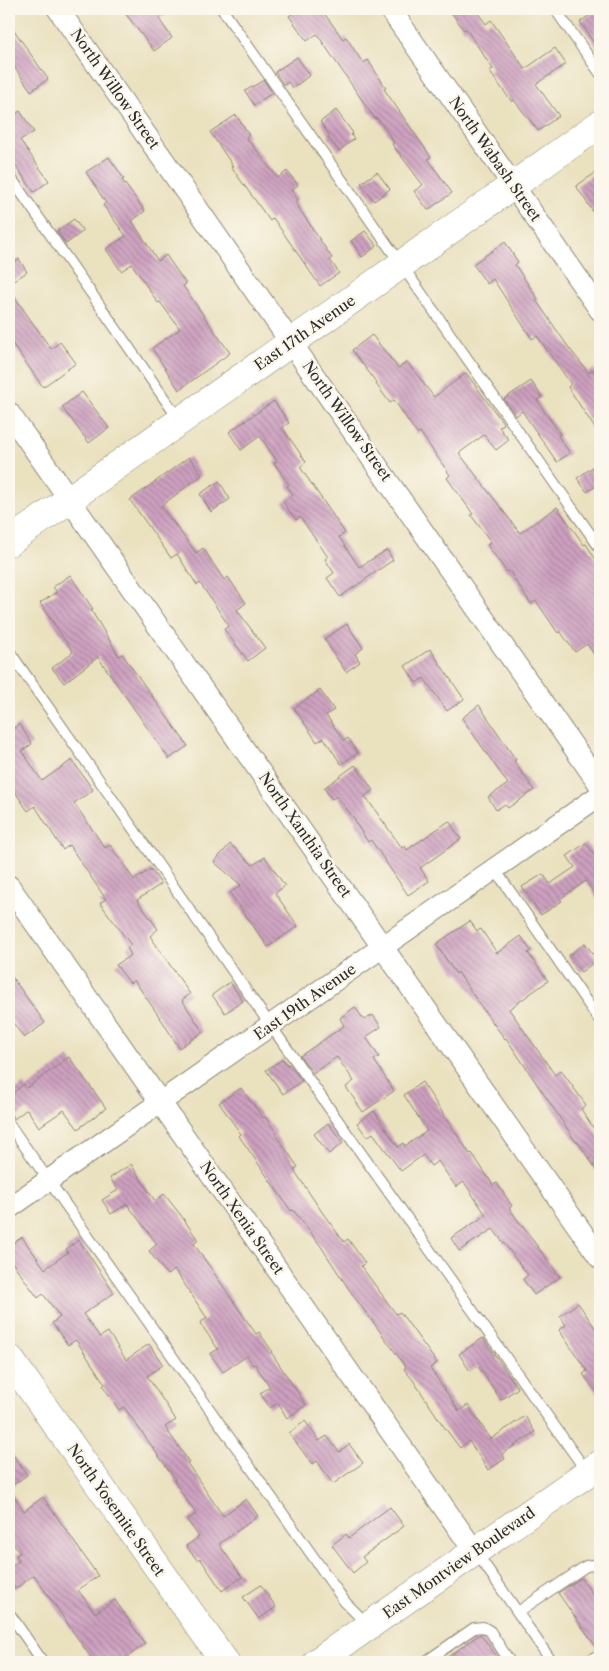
<svg xmlns="http://www.w3.org/2000/svg" width="609" height="1671" font-family="'Libre Caslon Text',serif">
<defs>
<pattern id="building-back-hatch" width="6" height="6" patternUnits="userSpaceOnUse" patternTransform="scale(1.25)"><rect width="6" height="6" fill="#cda0c0"/><path d="M-1 5l2 2M0 0l6 6M5-1l2 2" fill="none" stroke="#a7839c"/></pattern>
</defs>
<rect width="100%" height="100%" fill="#fbf7ec"/>
<filter id="ink" filterUnits="userSpaceOnUse"><feTurbulence type="fractalNoise" baseFrequency=".02" numOctaves="2"/><feDisplacementMap in="SourceGraphic" scale="10" xChannelSelector="R" yChannelSelector="G"/><feConvolveMatrix kernelMatrix="1 2 1 2 8 2 1 2 1" color-interpolation-filters="sRGB"/></filter>
<filter id="wash" filterUnits="userSpaceOnUse"><feTurbulence type="fractalNoise" baseFrequency=".0096" numOctaves="4" result="noise"/><feDisplacementMap in="SourceGraphic" scale="20" xChannelSelector="R" yChannelSelector="G"/><feGaussianBlur stdDeviation="1.12" result="paint"/><feColorMatrix in="noise" values="0 0 0 0 0 0 0 0 0 0 0 0 0 0 0 0 0 1.4 0 .05"/><feComposite in="paint" operator="in"/></filter>
<g filter="url(#wash)">
<rect width="100%" height="100%" fill="#eae1bf"/>
<g id="blocks">
<g fill="url(#building-back-hatch)">
<polygon points="122,9 173,9 159,19 172,38 154,51"/>
<polygon points="298,9 321,9 343,39 346,37 363,63 368,60 386,88 384,89 431,157 428,159 452,193 428,210 414,191 423,185 392,144 394,142 377,118 375,119 317,34 307,41 289,16"/>
<polygon points="449,9 475,9 486,24 491,20 525,69 555,48 566,64 536,84 559,116 538,131 514,100 512,102 489,71 493,69 466,29 464,30"/>
<polygon points="599,9 600,9 600,52 580,22"/>
<polygon points="9,23 48,79 31,91 9,59"/>
<polygon points="297,57 310,75 293,88 288,82 284,85 275,72"/>
<polygon points="264,80 272,93 254,105 245,91"/>
<polygon points="336,110 353,133 351,135 354,139 339,151 328,137 330,136 320,122"/>
<polygon points="20,111 34,132 20,140 49,181 34,192 9,156 9,118"/>
<polygon points="236,115 249,135 246,137 278,178 287,171 298,185 291,190 298,200 295,202 332,258 330,260 339,273 320,286 273,218 270,221 255,200 231,167 233,166 210,132"/>
<polygon points="109,157 124,179 122,180 145,211 132,221 158,261 166,255 186,284 183,286 230,353 179,390 152,348 180,329 160,302 158,303 132,264 121,271 106,249 126,236 103,205 106,203 86,172"/>
<polygon points="600,170 600,222 576,186"/>
<polygon points="377,172 390,189 374,201 361,183"/>
<polygon points="74,219 83,231 66,244 57,231"/>
<polygon points="365,231 377,246 362,257 351,241"/>
<polygon points="505,242 518,262 515,265 538,299 536,300 569,348 589,373 594,369 600,380 600,436 568,387 571,384 537,336 532,339 493,279 487,284 473,264"/>
<polygon points="19,259 27,272 9,284 9,266"/>
<polygon points="9,289 51,349 60,342 76,363 43,387 9,339"/>
<polygon points="372,335 398,368 407,362 434,397 466,373 504,424 499,427 509,440 496,450 484,435 459,453 520,533 557,507 584,545 586,544 600,566 600,663 587,644 575,652 560,631 558,633 536,601 531,604 509,571 507,572 487,545 491,542 471,515 473,514 447,478 450,475 420,432 417,434 394,400 390,403 376,384 377,383 352,350"/>
<polygon points="531,381 542,397 537,400 560,434 558,436 570,453 557,462 522,411 516,416 504,399"/>
<polygon points="82,392 109,428 89,443 62,407"/>
<polygon points="274,401 289,423 282,427 306,462 300,467 345,533 339,537 359,567 387,550 393,560 340,597 327,578 334,573 325,559 328,557 300,517 296,520 283,502 293,494 287,486 289,485 274,463 277,461 260,436 241,450 229,432"/>
<polygon points="189,457 202,475 161,506 196,553 203,548 224,580 228,577 246,603 237,610 265,648 248,661 224,629 229,626 200,583 197,585 177,554 171,558 130,500"/>
<polygon points="600,462 600,483 587,492 577,478"/>
<polygon points="219,481 230,499 211,512 200,494"/>
<polygon points="70,575 93,609 91,610 119,656 122,654 188,746 169,759 98,657 64,683 52,668 73,652 40,603 57,592 53,587"/>
<polygon points="347,624 363,648 355,654 360,662 346,672 324,639"/>
<polygon points="430,649 464,699 447,711 424,678 416,683 405,666"/>
<polygon points="320,690 334,710 326,715 344,741 348,738 358,753 341,764 324,738 317,742 294,708"/>
<polygon points="479,705 516,760 514,761 534,790 508,808 505,804 496,810 488,797 508,784 462,718"/>
<polygon points="19,724 32,744 22,751 42,781 72,760 93,790 74,803 105,848 110,845 134,880 151,869 161,884 137,900 158,929 150,936 190,994 182,1000 203,1032 179,1048 163,1022 134,980 130,983 116,965 131,955 127,948 131,945 100,903 106,899 69,845 63,850 35,806 28,811 9,783 9,732"/>
<polygon points="355,765 373,790 365,796 402,848 405,846 407,850 449,821 461,839 420,868 429,881 408,895 371,840 368,842 355,822 356,821 337,796 332,799 324,788"/>
<polygon points="586,843 600,863 600,903 586,881 560,899 562,901 541,915 522,887 543,874 550,884 575,867 567,856"/>
<polygon points="230,844 253,865 265,857 285,886 275,893 298,926 268,947 230,893 241,885 214,862"/>
<polygon points="470,921 477,931 481,929 497,953 521,936 531,951 528,953 548,981 509,1009 555,1075 561,1070 586,1105 581,1109 600,1138 600,1175 577,1141 576,1142 506,1038 505,1039 482,1008 458,972 456,974 436,944"/>
<polygon points="585,943 597,960 581,972 568,956"/>
<polygon points="9,973 45,1023 24,1038 9,1017"/>
<polygon points="230,982 243,1001 225,1013 212,995"/>
<polygon points="355,1007 364,1020 373,1015 381,1027 366,1037 379,1057 374,1060 394,1091 363,1112 346,1087 354,1081 337,1057 313,1073 300,1056 344,1026 340,1018"/>
<polygon points="69,1057 106,1108 78,1129 64,1110 39,1127 27,1109 14,1119 9,1111 9,1096 24,1084 27,1088"/>
<polygon points="283,1059 287,1065 289,1064 302,1081 283,1094 266,1070"/>
<polygon points="422,1082 470,1154 472,1153 493,1185 497,1183 512,1206 509,1208 560,1277 534,1295 523,1279 528,1275 493,1229 459,1251 451,1238 486,1215 464,1182 456,1187 438,1161 431,1166 423,1155 401,1171 373,1133 367,1137 357,1123 374,1111 398,1147 403,1143 405,1146 427,1131 404,1095"/>
<polygon points="241,1088 263,1118 265,1117 277,1133 275,1134 298,1167 294,1170 322,1212 344,1242 348,1239 365,1263 361,1266 396,1314 400,1312 437,1363 430,1368 459,1411 468,1405 491,1439 525,1416 535,1432 502,1454 505,1459 488,1470 469,1441 460,1448 442,1424 413,1380 404,1369 406,1367 348,1288 320,1245 293,1210 291,1211 239,1136 241,1134 219,1103"/>
<polygon points="328,1123 343,1143 329,1154 314,1134"/>
<polygon points="131,1164 155,1201 164,1194 180,1214 198,1240 194,1244 256,1334 259,1332 272,1351 271,1352 306,1405 287,1418 278,1403 270,1408 260,1393 270,1387 255,1364 253,1365 247,1356 223,1372 210,1354 218,1349 200,1323 207,1318 175,1270 167,1275 149,1251 157,1244 127,1204 111,1214 102,1200 118,1190 110,1178"/>
<polygon points="22,1237 45,1269 68,1252 66,1249 79,1240 114,1293 83,1314 100,1337 108,1332 126,1360 149,1344 163,1365 147,1376 176,1420 165,1427 189,1462 187,1463 223,1516 246,1499 258,1516 219,1544 242,1577 222,1591 200,1558 197,1560 186,1546 199,1537 187,1520 196,1514 174,1481 175,1479 124,1407 119,1410 103,1386 105,1384 76,1340 68,1345 52,1323 60,1317 43,1294 38,1298 9,1258 9,1246"/>
<polygon points="578,1303 600,1335 600,1397 583,1374 587,1371 559,1330 566,1325 560,1316"/>
<polygon points="483,1338 518,1388 501,1400 478,1366 470,1371 459,1354"/>
<polygon points="305,1421 319,1441 327,1436 339,1452 349,1444 363,1463 333,1484 317,1461 312,1464 289,1433"/>
<polygon points="9,1449 27,1475 9,1488"/>
<polygon points="9,1489 24,1511 43,1497 98,1576 78,1590 95,1613 115,1600 145,1644 120,1662 94,1662 34,1575 15,1589 9,1580 9,1568 19,1561 16,1555 20,1553 9,1537"/>
<polygon points="390,1507 404,1526 362,1557 366,1562 353,1573 332,1545 346,1534 349,1538"/>
<polygon points="581,1578 600,1605 600,1647 597,1648 558,1593"/>
<polygon points="261,1585 276,1607 259,1619 243,1597"/>
<polygon points="480,1634 501,1662 441,1662"/>
</g>
</g>
</g>
<g filter="url(#ink)">
<use href="#blocks" fill-opacity="0" stroke="#8a8675" stroke-width="1"/>
<g fill="none" stroke-linecap="round" stroke-linejoin="round">
<defs>
<g id="lane">
<polyline points="222,9 600,548"/>
<polyline points="555,9 600,73"/>
<polyline points="9,175 180,421"/>
<polyline points="9,651 271,1026 587,1472"/>
<polyline points="494,868 600,1021"/>
<polyline points="9,1124 345,1602 368,1625"/>
<polyline points="476,1552 552,1662"/>
<polyline points="518,1612 586,1566 592,1565"/>
<polyline points="9,1613 43,1662"/>
<polyline points="425,1662 474,1628 483,1627 490,1631 510,1662"/>
<polyline points="588,1662 600,1654"/>
</g>
<g id="street">
<polyline points="58,9 600,785"/>
<polyline points="390,9 600,310"/>
<polyline points="9,413 600,1258"/>
<polyline points="9,886 475,1552"/>
<polyline points="9,1208 600,795"/>
</g>
<g id="secondary">
<polyline points="9,542 600,124"/>
<polyline points="9,1358 225,1662"/>
<polyline points="317,1662 600,1464"/>
</g>
</defs>
<use href="#lane" stroke="#8a8675" stroke-width="12"/>
<use href="#street" stroke="#8a8675" stroke-width="23"/>
<use href="#secondary" stroke="#8a8675" stroke-width="29"/>
<use href="#lane" stroke="#fff" stroke-width="10"/>
<use href="#street" stroke="#fff" stroke-width="21"/>
<use href="#secondary" stroke="#fff" stroke-width="28"/>
</g>
</g>
<g text-anchor="middle" stroke-width="5" stroke-linejoin="round" paint-order="stroke">
<g font-size="15" fill="#2b2b2b" stroke="#fbf7ec">
<text transform="translate(115 89) rotate(55)" y="5">North Willow Street</text>
<text transform="translate(495 159) rotate(55)" y="5">North Wabash Street</text>
<text transform="translate(305 333) rotate(-35)" y="5">East 17th Avenue</text>
<text transform="translate(347 421) rotate(55)" y="5">North Willow Street</text>
<text transform="translate(305 835) rotate(55)" y="5">North Xanthia Street</text>
<text transform="translate(305 1002) rotate(-35)" y="5">East 19th Avenue</text>
<text transform="translate(242 1218) rotate(55)" y="5">North Xenia Street</text>
<text transform="translate(116 1510) rotate(55)" y="5">North Yosemite Street</text>
<text transform="translate(459 1563) rotate(-35)" y="5">East Montview Boulevard</text>
</g>
</g>
<rect width="609" height="1671" fill="none" stroke="#fbf7ec" stroke-width="30"/>
</svg>
